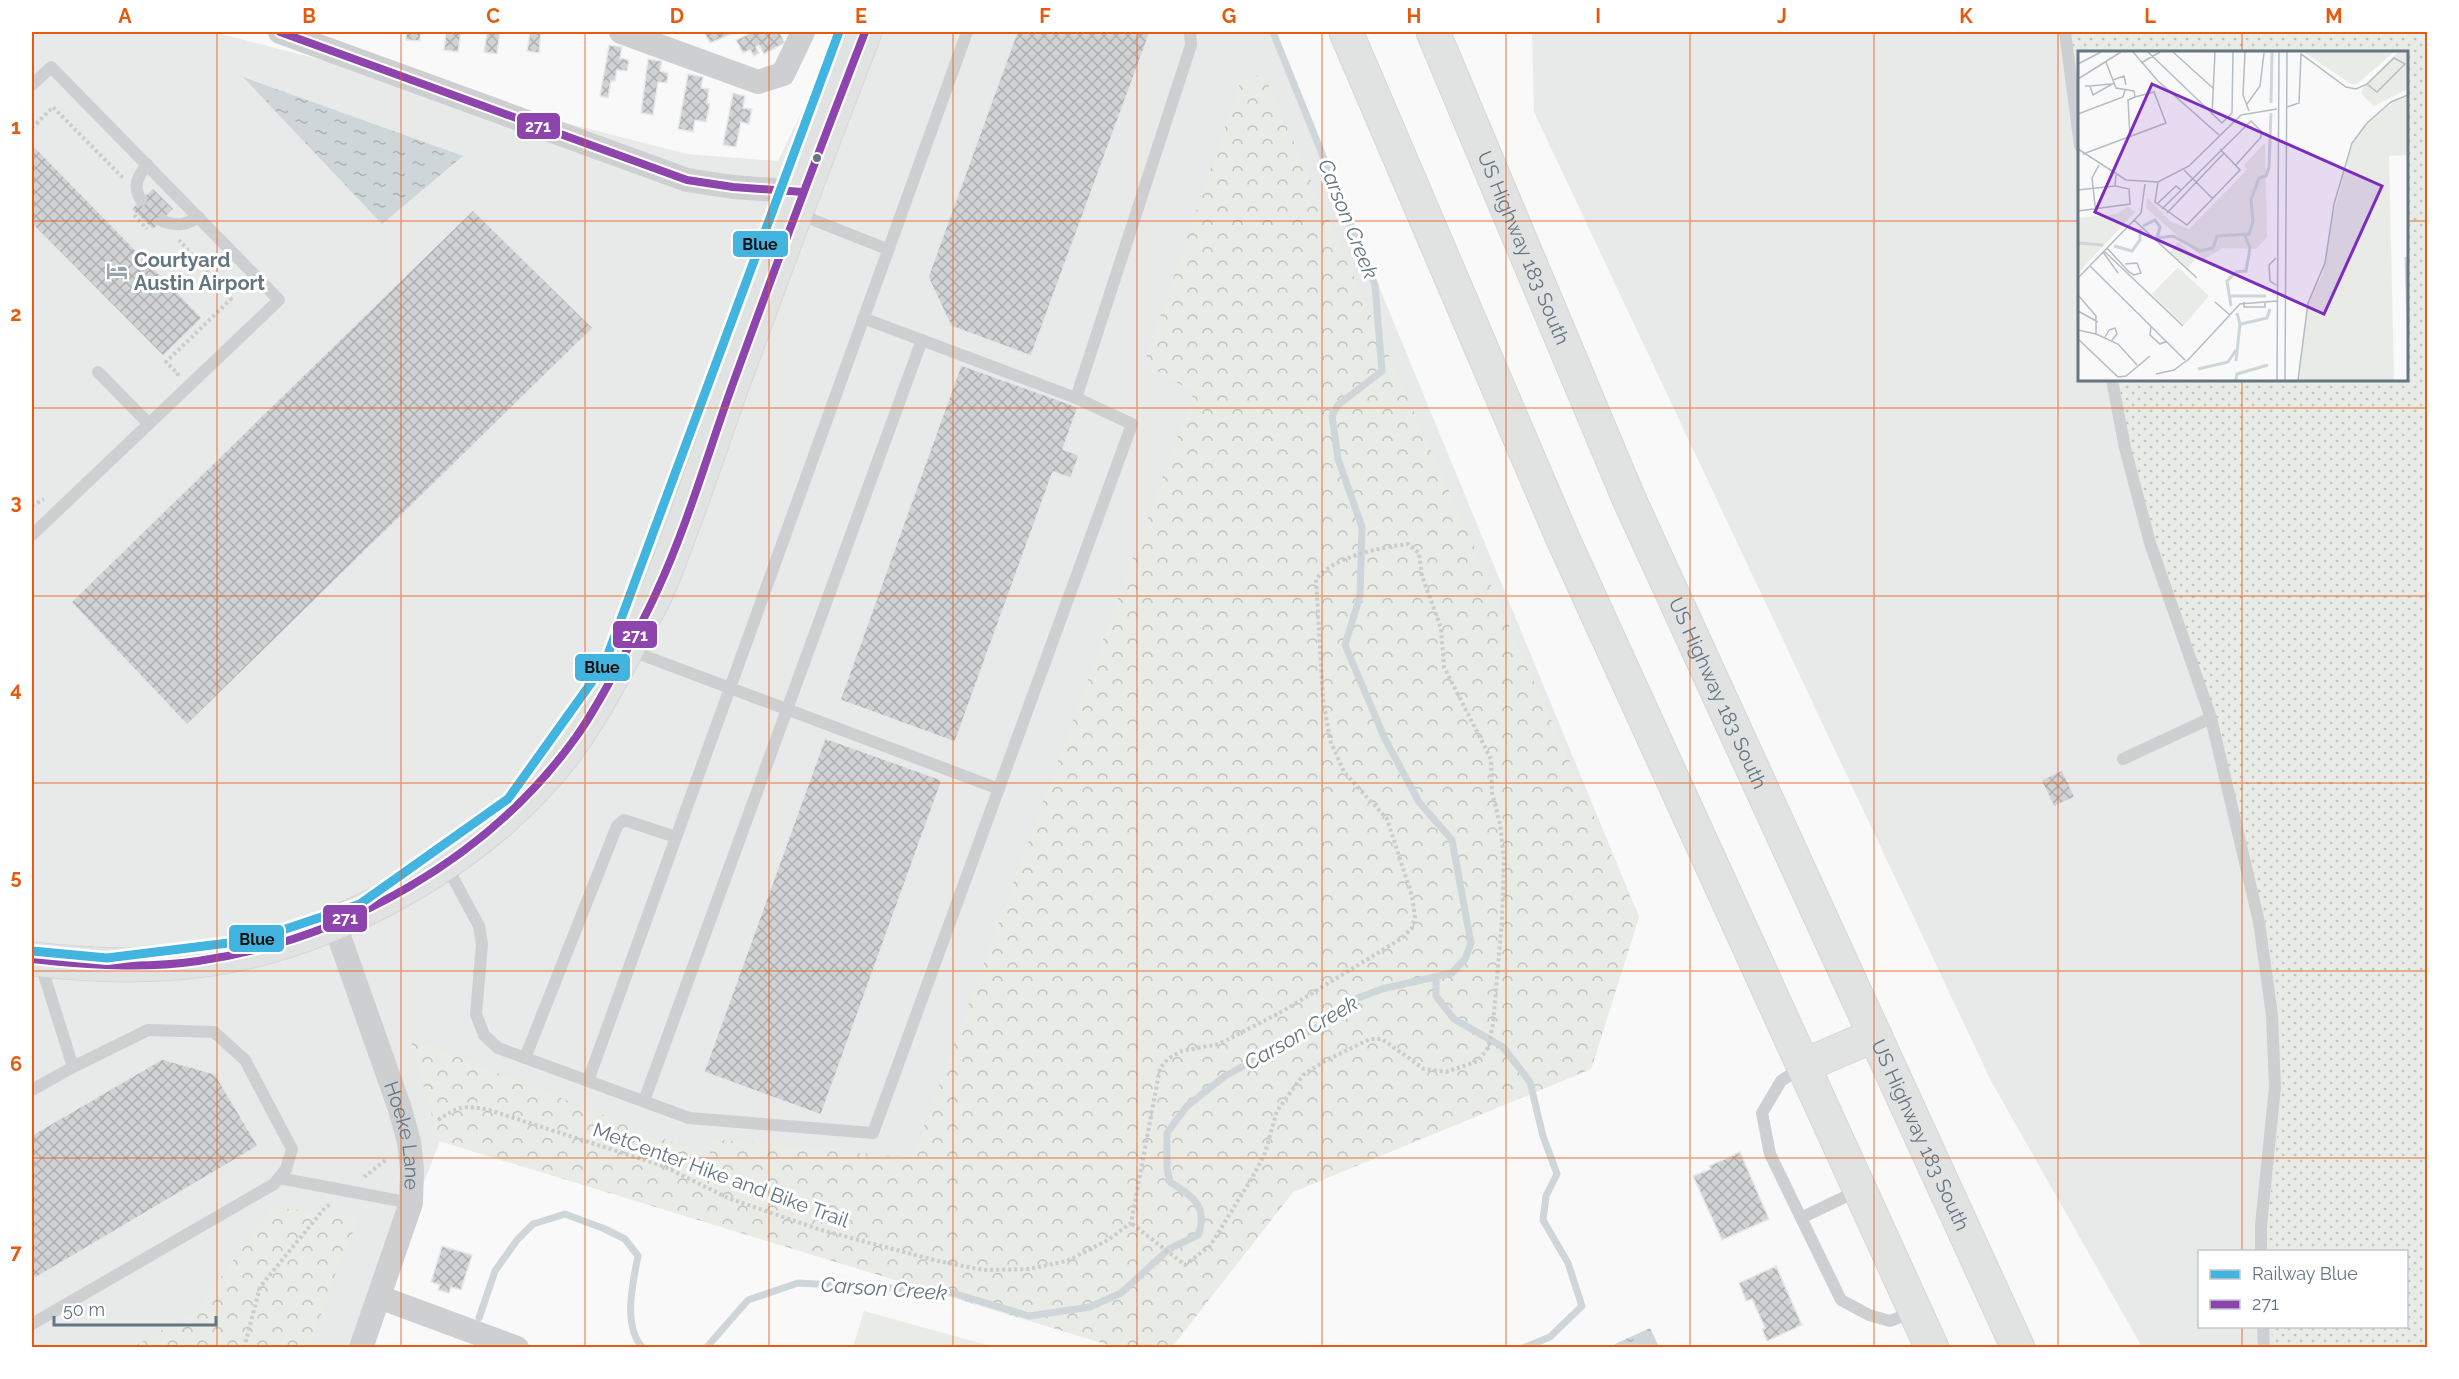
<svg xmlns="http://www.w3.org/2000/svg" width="2459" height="1379" font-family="Raleway,sans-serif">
<defs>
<pattern id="grass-dots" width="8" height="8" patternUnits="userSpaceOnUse" patternTransform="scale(1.5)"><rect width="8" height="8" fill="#e8ebe6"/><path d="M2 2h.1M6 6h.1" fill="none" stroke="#c0c3c0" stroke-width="1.8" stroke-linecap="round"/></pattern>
<pattern id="park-crowns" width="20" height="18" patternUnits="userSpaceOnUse" patternTransform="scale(1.5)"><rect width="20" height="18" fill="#e8ebe6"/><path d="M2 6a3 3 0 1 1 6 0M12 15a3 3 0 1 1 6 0" fill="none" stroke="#c0c3c0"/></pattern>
<pattern id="water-ripples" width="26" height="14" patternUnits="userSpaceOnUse" patternTransform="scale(1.5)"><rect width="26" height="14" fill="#ced6d9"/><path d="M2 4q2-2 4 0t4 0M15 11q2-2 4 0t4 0" fill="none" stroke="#abb2b5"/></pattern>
<pattern id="building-cross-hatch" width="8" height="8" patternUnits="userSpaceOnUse" patternTransform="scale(1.5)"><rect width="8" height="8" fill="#d0d2d3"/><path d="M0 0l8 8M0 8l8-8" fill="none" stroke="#acafb1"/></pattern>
</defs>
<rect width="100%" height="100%" fill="#f9f9f9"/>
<g fill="#e8e9e9" fill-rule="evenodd">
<polygon points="32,32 213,32 687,154 778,161 840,32 1274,32 1639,917 1591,1069 1293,1192 1172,1347 1115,1347 440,1141 360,1347 32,1347"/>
<path d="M1532 32H2427V1347H2142L1991 1081 1534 112ZM2080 52H2406V380H2080ZM2200 1252H2406V1326H2200Z"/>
</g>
<polygon fill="url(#grass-dots)" points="2070,32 2427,32 2427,1347 2273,1347 2271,1327 2406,1326 2406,1252 2268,1251 2267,1226 2283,1088 2280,1013 2265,920 2217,719 2156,540 2130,447 2118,380 2406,380 2406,52 2080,52 2079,103"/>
<g fill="url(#park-crowns)">
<polygon points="1263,73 1639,917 1591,1069 1293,1192 1172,1347 1115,1347 439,1141 410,1038 709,1157 713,1139 912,1158 1194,392 1144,364 1240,83"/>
<polygon points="272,1207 359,1217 335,1275 310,1347 133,1347 198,1309"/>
</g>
<polygon fill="#e8ebe6" points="864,1311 994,1347 853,1347"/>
<g fill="url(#water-ripples)">
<polygon points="243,77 463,156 382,224"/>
<polygon points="1650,1328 1659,1347 1616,1347 1615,1344"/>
</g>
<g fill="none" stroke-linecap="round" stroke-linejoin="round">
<g stroke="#ced6d9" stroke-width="7">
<polyline points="1436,978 1436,996 1454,1019 1503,1047 1530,1082 1543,1136 1557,1174 1546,1196 1543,1220 1568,1263 1582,1306 1550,1337 1523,1348"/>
<path d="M479 1318 495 1271 517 1240 533 1224 565 1214 605 1229 625 1239 638 1256C633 1282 622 1326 643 1348"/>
<path d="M706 1348 748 1300 798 1283 946 1291 1029 1316 1090 1307 1121 1293 1169 1249 1198 1235C1209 1206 1192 1196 1170 1182L1167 1168V1133L1187 1106 1225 1076 1327 1022 1350 1001 1382 989 1452 973 1465 959 1471 943 1452 840 1419 802 1385 739 1345 645 1360 596 1362 527 1338 459 1332 416 1338 405 1382 371 1375 285 1273 32"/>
</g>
</g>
<g fill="url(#building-cross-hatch)" stroke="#e8e8e8" stroke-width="1.5">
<polygon points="406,32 421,32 420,41 406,40"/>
<polygon points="446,32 461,32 458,52 444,50"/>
<polygon points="487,32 500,32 497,54 484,52"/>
<polygon points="530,32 541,32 539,53 527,51"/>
<polygon points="704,32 736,32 710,43"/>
<polygon points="752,32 784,32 780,33 785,43 764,54 759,45 756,47 759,53 754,56 750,50 743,53 736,40"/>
<polygon points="1017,32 1150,32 1031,356 951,326 928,277"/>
<polygon points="609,45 622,47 620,58 629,60 627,71 617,70 615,81 611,81 608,98 600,96"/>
<polygon points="648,59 662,61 660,71 668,73 667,83 658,82 653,115 641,113"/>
<polygon points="688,74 703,77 701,88 709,89 707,103 710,104 706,122 695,120 693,132 678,129"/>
<polygon points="733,93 745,96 743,108 752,109 749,124 741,122 736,147 723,145"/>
<polygon points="32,144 202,318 163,356 32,224"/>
<polygon points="153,188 174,209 153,230 131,209"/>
<polygon points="473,210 593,328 187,725 71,602"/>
<polygon points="961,365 1078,407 1063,449 1079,455 1071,478 1053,472 955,742 840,700"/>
<polygon points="825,738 942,780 821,1115 704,1072"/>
<polygon points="2062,770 2075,797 2054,807 2041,780"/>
<polygon points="162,1059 215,1074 258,1146 32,1280 32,1135"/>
<polygon points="1740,1152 1769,1219 1722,1240 1693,1176 1711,1169 1709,1166"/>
<polygon points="442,1246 472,1255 461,1290 451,1287 449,1293 438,1290 440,1285 431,1282"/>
<polygon points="1776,1266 1802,1325 1767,1341 1762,1329 1765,1328 1752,1299 1746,1301 1739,1283"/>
</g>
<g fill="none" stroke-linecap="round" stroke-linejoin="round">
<defs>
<path id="secondary" d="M32 959C86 965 143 968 198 961 336 944 497 853 576 737 598 705 617 669 635 634 643 618 653 602 660 585 686 521 708 454 731 389 775 269 819 150 865 32"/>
<g id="trunk">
<polyline points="1346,32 1563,539 1932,1348"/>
<path id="s2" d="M1433 32 1629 499 2018 1348"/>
<polyline points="1803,1066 1875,1035"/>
</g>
</defs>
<use href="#secondary" stroke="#d5d6d7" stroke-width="35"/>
<use href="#trunk" stroke="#d5d6d6" stroke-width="35"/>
<g stroke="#cbcccd" stroke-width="4" stroke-dasharray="3 3" stroke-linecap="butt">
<polyline points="32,128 53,107 123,178"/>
<polyline points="134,215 147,229"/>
<polyline points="176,375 178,374 166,362 231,299 179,240"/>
<polyline points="32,506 44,499"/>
<path d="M438 1120C459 1106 464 1105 489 1110L663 1166 728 1198 821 1230 938 1261 983 1270 1029 1269 1067 1261 1108 1240 1131 1223 1160 1068 1168 1059 1182 1051 1219 1044 1283 1011 1402 938 1412 928 1415 917 1412 896 1387 819 1344 772 1330 740 1323 699 1316 579C1336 556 1378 548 1408 544L1419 553 1422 576 1441 628 1444 667 1491 759 1492 793 1500 824 1504 859 1502 920 1493 1024 1488 1048 1478 1061 1446 1072 1424 1069 1382 1039H1370L1325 1061 1303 1075 1277 1111 1265 1153 1252 1178 1210 1246 1185 1265 1131 1223"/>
<polyline points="364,1177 387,1159"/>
<polyline points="244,1348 260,1287 323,1210 330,1204"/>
</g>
<g stroke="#cecfd0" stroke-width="12">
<polyline points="2065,32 2080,146"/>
<polyline points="32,85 51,67 279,300 32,535"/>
<path d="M141 200C132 185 138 177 147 164"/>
<polyline points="796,213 887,249"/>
<path d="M162 221C177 226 184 226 199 217"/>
<polyline points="98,372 149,424"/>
<polyline points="2112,380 2125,448 2150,543 2211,718 2259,922 2272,1015 2275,1087 2261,1225 2261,1252"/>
<polyline points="1076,398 1191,45 1190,32"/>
<polyline points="629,650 999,789"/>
<polyline points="2123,759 2211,718"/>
<polyline points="445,863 479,926 482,944 476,1014 484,1035 498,1048 689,1118 873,1133 1132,424 1076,398 863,318"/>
<polyline points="525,1058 617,826 624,820 676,837"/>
<polyline points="1802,1067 1781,1081 1762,1113 1770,1154 1841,1300 1869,1315 1890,1321 1913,1312"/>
<polyline points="588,1081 967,32"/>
<polyline points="32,1090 73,1067"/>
<polyline points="644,1101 922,340"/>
<polyline points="279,1178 411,1203"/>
<polyline points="1801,1218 1859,1190"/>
<polyline points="32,1324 274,1184 286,1169 292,1149 245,1060 214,1032 148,1030 73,1067 40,962"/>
<polyline points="2263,1326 2264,1348"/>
</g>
<g stroke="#cecfd0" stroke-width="24">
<polyline points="280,32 687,180 733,187 803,192"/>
<polyline points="621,32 758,82 783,74 803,32"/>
<path id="s1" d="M335 925 400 1109 409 1142 412 1169 411 1203 361 1348"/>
<polyline points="379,1297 517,1348"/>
</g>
<use href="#secondary" stroke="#e1e2e2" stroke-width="33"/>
<use href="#trunk" stroke="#e1e2e2" stroke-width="33"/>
<defs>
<g id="bus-1">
<polyline points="280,32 687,180 733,187 803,192"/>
<path d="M32 959C87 965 143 969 198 961 345 940 489 858 576 737 594 712 608 685 622 659 634 637 647 614 657 591 687 526 707 456 731 389 774 270 819 151 865 32"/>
</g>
</defs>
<use href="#bus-1" stroke="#fff" stroke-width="12"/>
<use href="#bus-1" stroke="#8e44ad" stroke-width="8"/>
<defs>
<polyline id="rail-1" points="32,951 107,958 253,940 360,904 508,799 604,665 839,32"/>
</defs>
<use href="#rail-1" stroke="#fff" stroke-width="14"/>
<use href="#rail-1" stroke="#41b4df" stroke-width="9"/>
</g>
<path fill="none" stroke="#e8590c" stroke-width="1.5" stroke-opacity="0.55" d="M217 32V1348M401 32V1348M585 32V1348M769 32V1348M953 32V1348M1137 32V1348M1322 32V1348M1506 32V1348M1690 32V1348M1874 32V1348M2058 32V1348M2242 32V52M32 221H2080M2406 221H2428M2242 380V1252M32 408H2428M32 596H2428M32 783H2428M32 971H2428M32 1158H2428M2242 1326V1348"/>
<defs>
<symbol id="hotel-bare" viewBox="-9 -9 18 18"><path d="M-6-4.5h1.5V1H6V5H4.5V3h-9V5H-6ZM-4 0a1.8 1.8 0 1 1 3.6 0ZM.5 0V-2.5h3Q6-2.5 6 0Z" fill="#99a4ac" stroke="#fff" stroke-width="2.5" paint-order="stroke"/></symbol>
</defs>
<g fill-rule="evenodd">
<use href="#hotel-bare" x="102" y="256" width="30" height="30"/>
</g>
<circle fill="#657683" stroke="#fff" stroke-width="2" cx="817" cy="158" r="5"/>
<g text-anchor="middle" stroke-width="6" stroke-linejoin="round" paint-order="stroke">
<g font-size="20" fill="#657683" stroke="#fff">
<text dy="7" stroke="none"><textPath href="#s2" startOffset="234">US Highway 183 South</textPath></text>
<text dy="7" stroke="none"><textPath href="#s2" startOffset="720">US Highway 183 South</textPath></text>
<text dy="7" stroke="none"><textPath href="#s2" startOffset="1206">US Highway 183 South</textPath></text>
<text dy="7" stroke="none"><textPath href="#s1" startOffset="222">Hoeke Lane</textPath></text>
<text transform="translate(721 1175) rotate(20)" y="7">MetCenter Hike and Bike Trail</text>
</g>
<g font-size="20" font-weight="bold" fill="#657683" stroke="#fff" text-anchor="start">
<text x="134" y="267">Courtyard<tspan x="134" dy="23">Austin Airport</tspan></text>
</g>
<g font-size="21" font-style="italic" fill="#60757c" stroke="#fff">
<text transform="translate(1348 219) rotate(68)" y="7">Carson Creek</text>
<text transform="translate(1301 1033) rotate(-30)" y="7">Carson Creek</text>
<text transform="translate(884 1289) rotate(4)" y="7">Carson Creek</text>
</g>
</g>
<g transform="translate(2078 51)">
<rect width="330" height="330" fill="#f9f9f9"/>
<path d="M330 46V104L311 105 316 329H220L229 255 245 222 253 172 267 120 271 118 268 114 275 92 284 77 317 50Z" fill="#e8ebe6"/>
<path d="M226 1H316L279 33H273Z" fill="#e8ebe6"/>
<path d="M320 1H330V38L296 55 283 42 286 35ZM100 216 131 245 106 274 74 243Z" fill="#e8ebe6"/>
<path d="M187 92 189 186 178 198 145 197 126 208 68 157 69 146 92 170 111 178 169 119 166 114ZM50 156 57 161 0 222V167L38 163Z" fill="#e8ebe6"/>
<path d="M100 191 119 206 110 217 92 201Z" fill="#e8ebe6"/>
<path fill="none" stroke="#ced6d9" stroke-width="3" d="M193 52 194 1M65 175 77 169 82 176 79 187 95 185 122 200 135 197 139 185 171 183 175 171 173 149 181 127 188 125 191 116 193 62M0 192 25 194M36 195 54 200 62 189V178M328 206 330 270M153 245H188M153 255 149 230 158 221 168 220 172 197 167 185M163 273 189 267 192 258M158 310 162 273 159 262M120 318 150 311 158 299M158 329 159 323 190 314"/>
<path fill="none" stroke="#b5bdc3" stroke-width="1.5" d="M55 1 80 30 141 84M70 1 144 72 154 62 155 1M95 1 136 38M167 1 165 44 171 60M28 11 38 37 56 40 57 46 50 49 52 85M63 12 82 1M0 13 23 1M0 28 43 1M35 29 46 25 48 34M7 35H12L15 44 36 32M12 35 33 33M169 53 182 35 186 2M209 56 221 52 223 3 268 36 278 38 289 33 299 41 327 13 316 7 289 33M0 63 45 46 47 39M134 64 137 1M0 98 48 129 80 131 111 115 163 64 199 58M5 103 88 72 76 41 57 46M106 119 135 148M80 131 77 151 109 174 162 119 142 98M0 139 37 135M79 153 98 135 103 139M84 158 173 70 183 80V86L158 114M0 160 52 153 51 138 37 135 38 124M89 162 146 102M18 163 14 127 21 114M56 169 119 227M29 197 51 221 56 224 63 222 59 212 47 213M26 200 105 275M25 201 40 222M12 215 107 309M0 227 63 162 67 133M198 234 192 230 191 214 198 207M0 244 18 265V283L40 293 59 314M137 251 152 264M166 251V256H187V251M0 260 20 271M73 275 72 284 82 293 89 290M0 279 18 283M27 286 31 279 37 277 39 283 34 289M0 288 40 326 48 325 72 305M78 323 96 319 111 308 162 253 199 250M199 329 201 1M207 329 209 1M220 329 230 252 247 212 256 153 274 92 289 72 313 51 330 44"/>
<path fill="#7b2cbf" fill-opacity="0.15" stroke="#7b2cbf" stroke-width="3" d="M74 33 304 135 246 263 17 161Z"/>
<rect width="330" height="330" fill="none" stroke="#657683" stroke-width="3"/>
</g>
<g stroke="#fff" stroke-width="2">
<rect x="516" y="112" width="45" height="28" rx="6" fill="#8e44ad"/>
<rect x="732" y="230" width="57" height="28" rx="6" fill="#41b4df"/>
<rect x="612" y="620" width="46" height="29" rx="6" fill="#8e44ad"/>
<rect x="574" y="653" width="57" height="29" rx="6" fill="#41b4df"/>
<rect x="322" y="904" width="46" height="29" rx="6" fill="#8e44ad"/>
<rect x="228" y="924" width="57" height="29" rx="6" fill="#41b4df"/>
</g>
<g font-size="16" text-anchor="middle" font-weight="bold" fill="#fff">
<text x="538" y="132">271</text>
<text x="635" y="641">271</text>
<text x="345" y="924">271</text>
</g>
<g font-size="16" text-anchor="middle" font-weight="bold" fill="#111">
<text x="760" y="250">Blue</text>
<text x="602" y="673">Blue</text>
<text x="257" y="945">Blue</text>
</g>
<rect width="2459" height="1379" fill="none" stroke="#ffffff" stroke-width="66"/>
<rect x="2198" y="1250" width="210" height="78" fill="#ffffff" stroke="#c1c8cd" stroke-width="1.5"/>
<rect x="2210" y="1270" width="30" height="9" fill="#41b4df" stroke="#c1c8cd" stroke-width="1.5"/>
<text x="2252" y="1280" font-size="18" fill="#657683">Railway Blue</text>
<rect x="2210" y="1300" width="30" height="9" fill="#8e44ad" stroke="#c1c8cd" stroke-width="1.5"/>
<text x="2252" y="1310" font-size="18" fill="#657683">271</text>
<path d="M54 1316v9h162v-9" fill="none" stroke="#657683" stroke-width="3"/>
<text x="63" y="1316" font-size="18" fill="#657683" stroke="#ffffff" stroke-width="4.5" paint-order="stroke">50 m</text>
<rect x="33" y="33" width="2393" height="1313" fill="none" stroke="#e8590c" stroke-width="2"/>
<g font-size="20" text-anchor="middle" font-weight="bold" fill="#e8590c">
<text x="125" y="23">A</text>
<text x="309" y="23">B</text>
<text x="493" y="23">C</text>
<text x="677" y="23">D</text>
<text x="861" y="23">E</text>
<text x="1045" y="23">F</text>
<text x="1229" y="23">G</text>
<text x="1414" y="23">H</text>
<text x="1598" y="23">I</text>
<text x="1782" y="23">J</text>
<text x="1966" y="23">K</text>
<text x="2150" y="23">L</text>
<text x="2334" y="23">M</text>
<text x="16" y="134">1</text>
<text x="16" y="321">2</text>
<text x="16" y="509">3</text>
<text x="16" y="696">4</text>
<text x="16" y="884">5</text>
<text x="16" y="1071">6</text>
<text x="16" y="1259">7</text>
</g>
</svg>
